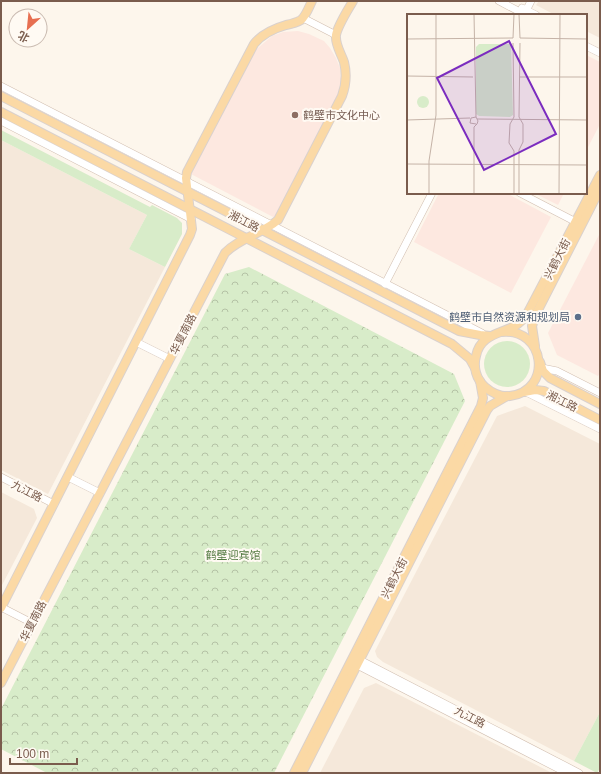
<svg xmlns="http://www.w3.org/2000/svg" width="601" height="774" font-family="Helvetica,'Noto Sans SC',sans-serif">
<defs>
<pattern id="park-crowns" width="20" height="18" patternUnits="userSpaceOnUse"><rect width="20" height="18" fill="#d8ecc9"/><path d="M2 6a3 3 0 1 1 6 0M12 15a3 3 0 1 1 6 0" fill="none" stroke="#b4c2a5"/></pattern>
</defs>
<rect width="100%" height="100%" fill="#fdf6ec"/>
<g fill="#f5e8da">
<polygon points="539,1 600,1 600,38 586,31 586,15 555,15 536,5"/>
<polygon points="1,140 147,215 129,249 165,267 48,494 1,470"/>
<polygon points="525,406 600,444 600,712 574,761 383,662 377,657 375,651 497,416"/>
<polygon points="1,492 34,509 37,518 1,587"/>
<polygon points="376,683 427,709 552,773 320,773 364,688"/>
</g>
<g fill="#fde8e0">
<polygon points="298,31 309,34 324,41 330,48 336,58 340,68 341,79 338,97 275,218 189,173 253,52 272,36 283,32"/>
<polygon points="586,55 600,62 600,124 586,151"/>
<polygon points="439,193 506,193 551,217 511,293 414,242"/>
<polygon points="534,193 564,193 558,205"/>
<polygon points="600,233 600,373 598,376 557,355 548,333"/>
</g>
<g fill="#d8ecc9">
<polygon points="1,130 150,207 152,205 177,218 182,223 182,234 165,267 129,249 147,215 1,140"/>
<circle cx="507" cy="364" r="23"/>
<polygon points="600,712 600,768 597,773 574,761"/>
</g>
<polygon fill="url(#park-crowns)" points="249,267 454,374 465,401 274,773 47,773 1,749 1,709 225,274"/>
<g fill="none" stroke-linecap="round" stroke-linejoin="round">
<defs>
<g id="minor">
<polyline points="499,1 526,15"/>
<polyline points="522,8 536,15"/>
<polyline points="525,13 531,1"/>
<polyline points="303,18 336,35"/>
<polyline points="586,46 600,53"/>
<polyline points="1,86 482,333"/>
<polyline points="1,121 191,219"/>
<polyline points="520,193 576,222"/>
<polyline points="385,284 432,193"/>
<polyline points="136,342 170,359"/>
<polyline points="542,368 557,371 600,393"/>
<polyline points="526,392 600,429"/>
<polyline points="1,477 54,504"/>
<polyline points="68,477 100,493"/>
<polyline points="1,607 32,623"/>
<polyline points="360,660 579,773"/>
<polyline points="357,665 567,773"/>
</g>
<g id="major">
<polyline points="1,96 459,331 480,335 490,336"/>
<polyline points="1,112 452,344 470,359 475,368"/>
<path d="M501 332C546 327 553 391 510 396 501 397 492 393 485 387 476 379 473 367 476 356 480 335 499 334 515 326 519 323 523 320 526 316L600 175"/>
<polyline points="535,346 532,326 537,312 600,189"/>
<polyline points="540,362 543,371 550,378 600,404"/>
<polyline points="524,392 535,390 544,391 600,420"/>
<path d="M1 608 190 235 192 229 186 178 187 172 254 44C262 34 272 29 286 25 291 24 296 23 301 20 306 16 309 7 312 1"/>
<path d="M1 683 225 253C239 238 262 234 278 220L342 96C346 85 347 74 344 62 341 53 335 45 336 35 338 25 348 10 353 1"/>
<polyline points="294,773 481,406 483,398 480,381"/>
<polyline points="302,773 487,410 490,406 507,396"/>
</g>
</defs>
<use href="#minor" stroke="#d1beb0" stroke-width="8"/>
<use href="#major" stroke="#dad1cd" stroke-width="10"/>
<use href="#minor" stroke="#fff" stroke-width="7"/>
<use href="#major" stroke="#fbd9a5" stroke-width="8"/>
</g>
<circle fill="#8d6e63" stroke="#fffaf3" stroke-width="1.5" cx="295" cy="115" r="4"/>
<circle fill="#5c6f8a" stroke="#fffaf3" stroke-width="1.5" cx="578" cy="317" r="4"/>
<g text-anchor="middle" stroke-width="4" stroke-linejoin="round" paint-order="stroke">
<g font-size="11" fill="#785e54" stroke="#fffaf3" text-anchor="start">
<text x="303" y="119">鹤壁市文化中心</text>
</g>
<g font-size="11" fill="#7a5c4d" stroke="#fffaf3">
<text transform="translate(244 221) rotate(27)" y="4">湘江路</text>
<text transform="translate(557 259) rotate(-63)" y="4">兴鹤大街</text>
<text transform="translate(183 334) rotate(-63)" y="4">华夏南路</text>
<text transform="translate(562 401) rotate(26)" y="4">湘江路</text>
<text transform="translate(27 491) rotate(27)" y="4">九江路</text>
<text transform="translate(394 578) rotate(-63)" y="4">兴鹤大街</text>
<text transform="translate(33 621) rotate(-63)" y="4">华夏南路</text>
<text transform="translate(470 717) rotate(27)" y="4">九江路</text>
</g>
<g font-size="11" fill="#4e5e75" stroke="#fffaf3" text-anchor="end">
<text x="570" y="321">鹤壁市自然资源和规划局</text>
</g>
<g font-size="11" fill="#537a41" stroke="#fffaf3">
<text x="233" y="559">鹤壁迎宾馆</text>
</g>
</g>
<g transform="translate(407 14)">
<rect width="180" height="180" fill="#fdf6ec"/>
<path d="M10 88a6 6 0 1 1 12 0a6 6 0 1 1-12 0Z" fill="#d8ecc9"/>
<path d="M72 30H104L106 101 103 103 72 102 69 100V33Z" fill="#d8ecc9"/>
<path fill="none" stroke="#c5b3a7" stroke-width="1" d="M67 0 69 103M112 0 113 24M106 24 107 0M113 24 180 25M0 25 106 24M106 29 107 103 103 110 102 129 107 137V180M0 62 66 63M112 63H180M70 105 180 106M0 106 63 104M0 150 180 151M22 180V147L29 101V0M67 180V113L70 110 71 107 69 103 64 104 63 109 69 110M112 180V136L116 128V110L112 103 113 29M152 180 153 0"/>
<path fill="#7b2cbf" fill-opacity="0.15" stroke="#7b2cbf" stroke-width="2" d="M102 27 149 120 77 156 30 64Z"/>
<rect width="180" height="180" fill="none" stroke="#7a5c4d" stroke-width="2"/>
</g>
<rect width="601" height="774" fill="none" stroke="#7a5c4d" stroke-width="4"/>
<g transform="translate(28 28) rotate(207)"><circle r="19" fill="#fffaf3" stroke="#cabbb1"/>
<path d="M0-3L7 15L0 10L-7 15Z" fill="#e76f51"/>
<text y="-6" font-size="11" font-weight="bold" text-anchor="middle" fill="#7a5c4d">北</text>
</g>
<path d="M10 758v6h67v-6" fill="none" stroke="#7a5c4d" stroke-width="2"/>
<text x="16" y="758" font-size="12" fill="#7a5c4d" stroke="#fffaf3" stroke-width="3" paint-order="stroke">100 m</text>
</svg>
